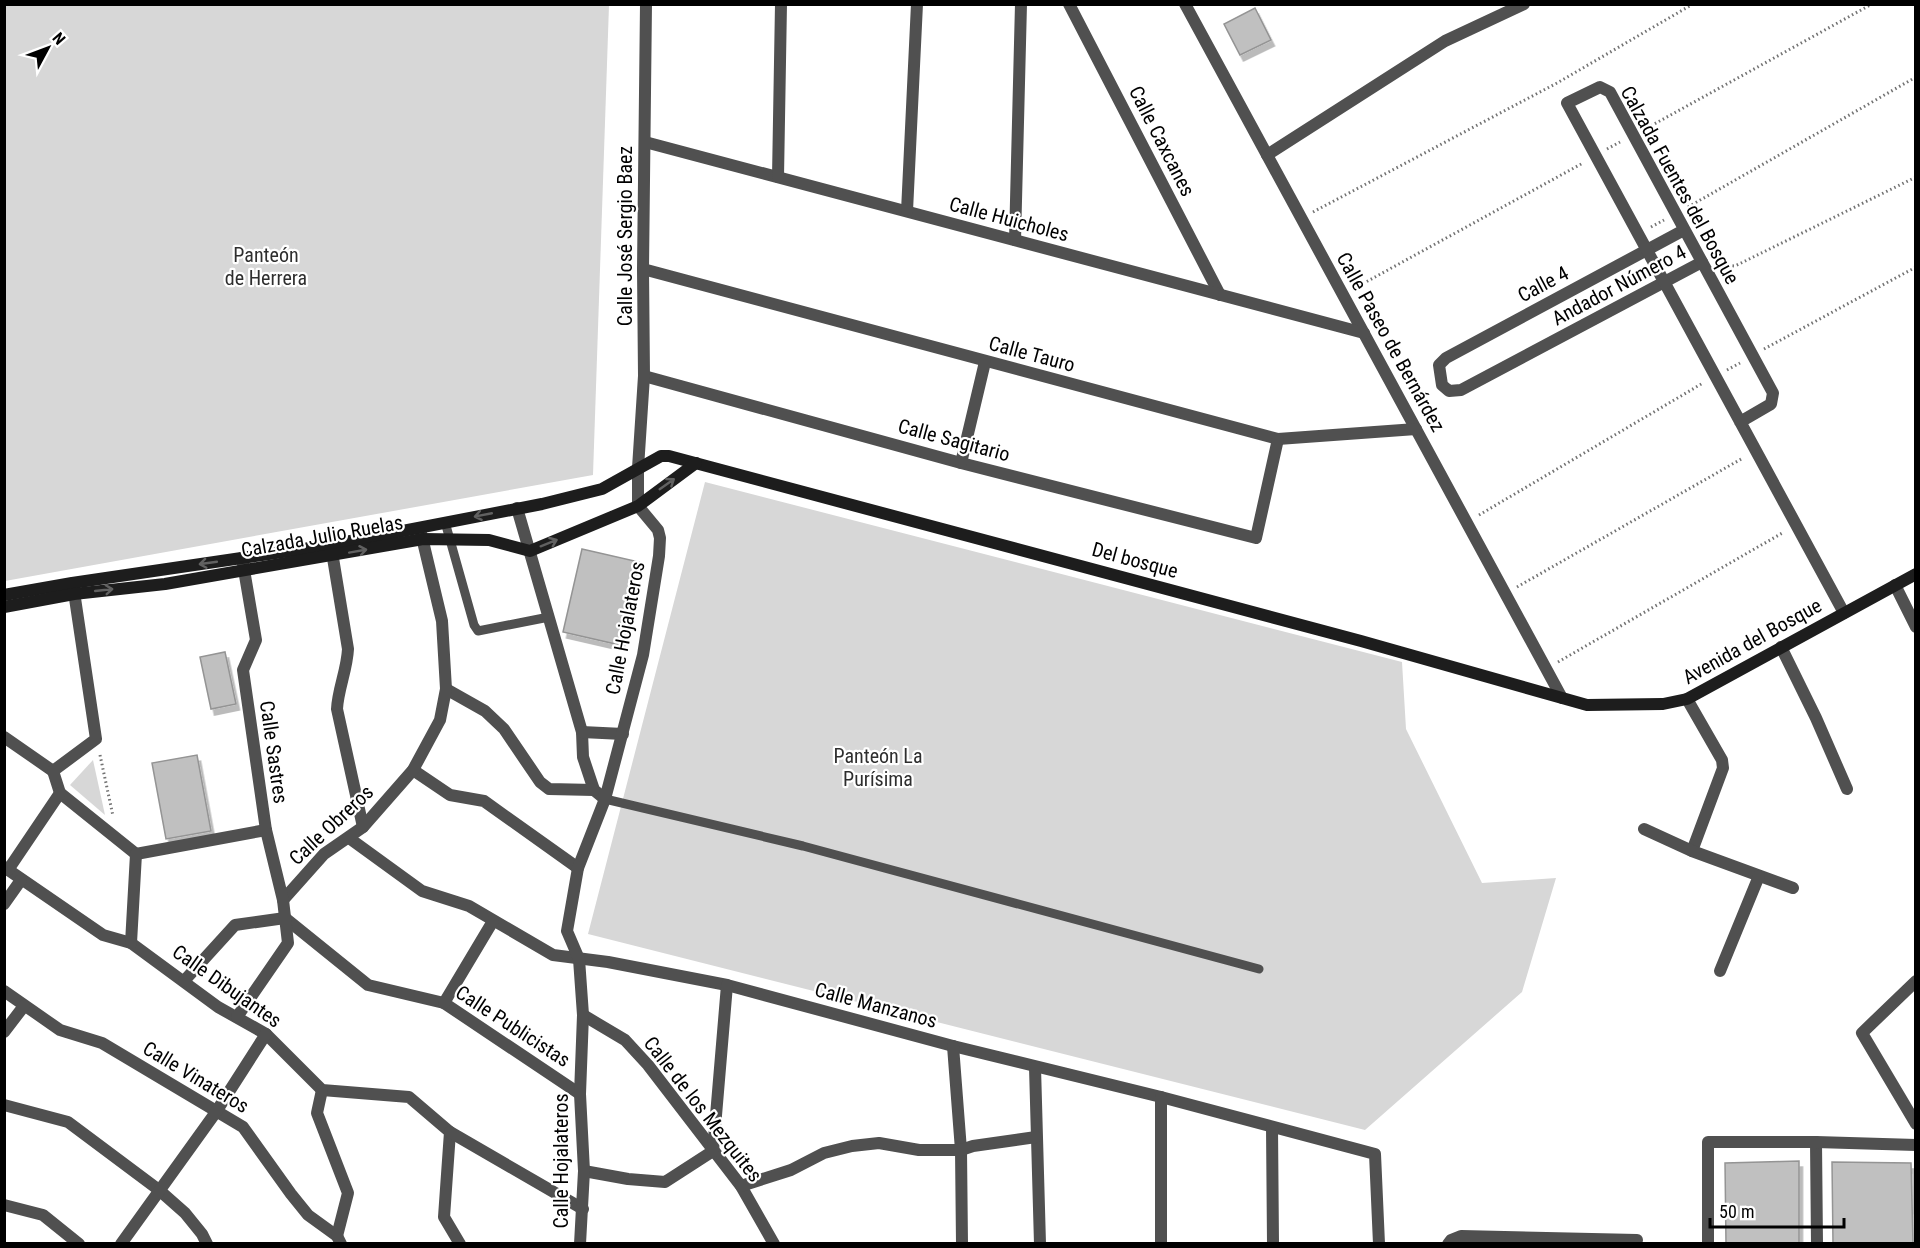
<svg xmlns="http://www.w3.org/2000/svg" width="1920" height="1248" font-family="'Roboto Condensed',sans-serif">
<defs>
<filter id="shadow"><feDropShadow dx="3.5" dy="6" stdDeviation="0" flood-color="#0004"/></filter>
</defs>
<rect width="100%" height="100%" fill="#fff"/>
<g fill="#d7d7d7">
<polygon points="5,4 609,5 593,475 5,581"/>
<polygon points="705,482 1402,662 1406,729 1482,883 1556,878 1522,992 1365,1130 588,934"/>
<polygon points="93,760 105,815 70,785"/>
</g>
<g fill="#c0c0c0" stroke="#949494" stroke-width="1.5" filter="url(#shadow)">
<polygon points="1255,8 1271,40 1240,55 1224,24"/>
<polygon points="582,549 639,562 620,645 563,632"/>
<polygon points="225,652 236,704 211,709 200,657"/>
<polygon points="197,755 211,831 166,839 152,763"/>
<polygon points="1799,1161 1799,1244 1726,1244 1725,1163"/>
<polygon points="1832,1162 1911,1163 1913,1244 1833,1244"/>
</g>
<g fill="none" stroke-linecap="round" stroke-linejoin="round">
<g stroke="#727272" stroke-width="3" stroke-dasharray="1.5 3" stroke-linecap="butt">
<polyline points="1647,128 1872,4"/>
<polyline points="1607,149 1620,142"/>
<polyline points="1688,207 1916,77"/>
<polyline points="1313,212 1557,83 1693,4"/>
<polyline points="1651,227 1664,220"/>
<polyline points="1719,265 1735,266 1916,177"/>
<polyline points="1355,288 1583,163"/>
<polyline points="1764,349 1916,267"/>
<polyline points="1727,370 1740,363"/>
<polyline points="1479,515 1703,383"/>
<polyline points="1517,587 1743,458"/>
<polyline points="1558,662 1784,532"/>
<polyline points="100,755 113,816"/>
</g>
<g stroke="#505050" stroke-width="9">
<polyline points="445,522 474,625 478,631 549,617"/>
<polyline points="605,799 803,846 1259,969"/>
</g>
<g stroke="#505050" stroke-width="12">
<polyline points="1069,4 1220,295"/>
<polyline points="1185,4 1562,698"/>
<polyline points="645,142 1364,333"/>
<polyline points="1267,155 1445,41 1524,4"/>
<polyline points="778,177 781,4"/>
<polyline points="907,211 917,4"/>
<polyline points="1684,230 1446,358 1439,365 1442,385 1449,391 1461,390 1702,262"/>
<polyline points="1015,240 1021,4"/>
<polyline points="643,269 1278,439 1416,429"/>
<polyline points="644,376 961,463 1256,538 1278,439"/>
<polyline points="1740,422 1771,404 1773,393 1610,92 1600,87 1567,103 1844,613"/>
<polyline points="961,463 985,362"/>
<polyline points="517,508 582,732 583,757 594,790 605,799"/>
<path d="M331 546 348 649C347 670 338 689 337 709L363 827"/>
<polyline points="1895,585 1916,627"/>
<polyline points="1781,647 1816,718 1847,789"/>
<polyline points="446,689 485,711 504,729 540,782 549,789 594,790"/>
<polyline points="1687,699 1722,760 1723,768 1692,851"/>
<polyline points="582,732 623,734"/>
<polyline points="4,737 53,771"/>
<polyline points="413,770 450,795 484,801 578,868"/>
<polyline points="60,793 53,771 96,739 73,585"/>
<polyline points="60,793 136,854"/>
<polyline points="1644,829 1692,851 1793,888"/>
<polyline points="349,838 422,891 469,906 553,955 608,962 727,985 953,1046 1161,1097 1375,1154 1379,1244"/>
<polyline points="136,854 266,830"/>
<polyline points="4,867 103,935 131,943 218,1007 266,1034 322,1090 409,1097 450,1132 444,1217 460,1244"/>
<polyline points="8,870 60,793"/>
<polyline points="283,900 324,854 363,827 413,770 440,720 446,689 442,621 420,529"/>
<polyline points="4,904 21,880"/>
<polyline points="131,943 136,854"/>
<polyline points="1720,971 1759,876"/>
<polyline points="184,981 235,925 285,918 368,985 444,1003 580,1094"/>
<polyline points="1916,981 1862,1033 1916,1124"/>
<polyline points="4,991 60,1030 102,1043 243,1127 291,1194 308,1215 337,1236 341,1244"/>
<polyline points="444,1003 493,921"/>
<polyline points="583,1015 625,1040 648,1065 741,1186 774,1244"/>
<polyline points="237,1017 288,943 283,900 266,830 243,670 256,640 242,558"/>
<polyline points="4,1032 24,1006"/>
<polyline points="953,1046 961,1150 962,1244"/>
<polyline points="1035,1067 1040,1244"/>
<polyline points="322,1090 317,1113 348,1193 337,1236"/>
<polyline points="4,1105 68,1122 159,1190 185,1213 202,1234 207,1244"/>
<polyline points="1272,1127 1273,1244"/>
<polyline points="450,1132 583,1209"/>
<polyline points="1816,1142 1817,1244"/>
<polyline points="584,1171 628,1179 665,1182 713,1151 727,985"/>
<polyline points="741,1186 791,1170 824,1153 852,1146 879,1143 919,1150 961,1150 973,1146 1036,1137"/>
<polyline points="4,1205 43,1215 79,1244"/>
<polyline points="121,1244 216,1112 266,1034"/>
<polyline points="580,1244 584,1171 580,1094 583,1015 579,959 567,931 578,868 605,799 643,655 659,556 660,538 658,530 638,506 638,468 644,376 643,269 646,4"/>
<polyline points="1161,1244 1161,1097"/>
<polyline points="1448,1244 1451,1240 1461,1236 1637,1240"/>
<polyline points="1708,1244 1708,1142 1816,1142 1916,1145"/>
</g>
<g stroke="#1d1d1d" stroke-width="12">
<polyline points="4,595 72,583 330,545 542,504 602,489 661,456 669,456 1361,641 1587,705 1663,704 1687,699 1916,574"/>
<polyline points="4,607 74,594 165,584 423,539 489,540 530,551 638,506 696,463"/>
</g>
</g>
<defs><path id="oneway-shaft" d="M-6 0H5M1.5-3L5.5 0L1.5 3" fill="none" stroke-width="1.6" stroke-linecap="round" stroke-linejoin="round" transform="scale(1.5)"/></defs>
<g stroke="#616161">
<use href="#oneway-shaft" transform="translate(667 484) rotate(-35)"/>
<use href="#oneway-shaft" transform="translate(483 515) rotate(169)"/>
<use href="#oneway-shaft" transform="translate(549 543) rotate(-22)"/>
<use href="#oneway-shaft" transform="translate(358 551) rotate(-10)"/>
<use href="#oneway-shaft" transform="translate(208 563) rotate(172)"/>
<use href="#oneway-shaft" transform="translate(104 590) rotate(-6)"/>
</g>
<g text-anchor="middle" stroke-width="4.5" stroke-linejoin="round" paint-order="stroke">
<g font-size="20" fill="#000" stroke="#fff">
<text transform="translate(1162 141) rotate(63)" y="7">Calle Caxcanes</text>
<text transform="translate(1680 185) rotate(61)" y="7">Calzada Fuentes del Bosque</text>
<text transform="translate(1009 219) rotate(15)" y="7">Calle Huicholes</text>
<text transform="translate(625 236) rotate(-90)" y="7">Calle José Sergio Baez</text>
<text transform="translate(1543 284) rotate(-28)" y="7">Calle 4</text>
<text transform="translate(1619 285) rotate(-28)" y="7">Andador Número 4</text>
<text transform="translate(1391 342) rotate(61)" y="7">Calle Paseo de Bernárdez</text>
<text transform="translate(1032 354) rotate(15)" y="7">Calle Tauro</text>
<text transform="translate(954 440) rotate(15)" y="7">Calle Sagitario</text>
<text transform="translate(322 536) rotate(-10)" y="7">Calzada Julio Ruelas</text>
<text transform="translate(1135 560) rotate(15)" y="7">Del bosque</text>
<text transform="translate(625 628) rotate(-79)" y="7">Calle Hojalateros</text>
<text transform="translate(1752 641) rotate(-29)" y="7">Avenida del Bosque</text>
<text transform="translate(274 752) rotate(82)" y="7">Calle Sastres</text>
<text transform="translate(331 825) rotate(-43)" y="7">Calle Obreros</text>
<text transform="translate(227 986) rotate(35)" y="7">Calle Dibujantes</text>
<text transform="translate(876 1005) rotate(15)" y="7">Calle Manzanos</text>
<text transform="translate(513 1026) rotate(33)" y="7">Calle Publicistas</text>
<text transform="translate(196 1077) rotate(31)" y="7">Calle Vinateros</text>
<text transform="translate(703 1109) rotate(52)" y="7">Calle de los Mezquites</text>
<text transform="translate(561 1161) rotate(-90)" y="7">Calle Hojalateros</text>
</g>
<g font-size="20" fill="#2e2e2e" stroke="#fff">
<text x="266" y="262">Panteón<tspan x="266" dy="23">de Herrera</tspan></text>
<text x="878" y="763">Panteón La<tspan x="878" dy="23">Purísima</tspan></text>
</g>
</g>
<rect width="1920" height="1248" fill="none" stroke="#000000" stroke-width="12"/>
<g transform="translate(48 48) rotate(49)" stroke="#ffffff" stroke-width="4.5" paint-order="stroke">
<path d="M0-4.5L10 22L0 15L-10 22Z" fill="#000000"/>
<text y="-9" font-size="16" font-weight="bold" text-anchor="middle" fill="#000000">N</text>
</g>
<path d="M1710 1218v9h134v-9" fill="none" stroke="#000000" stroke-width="3"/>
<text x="1719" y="1218" font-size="18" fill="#000000" stroke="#ffffff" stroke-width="4.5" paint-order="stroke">50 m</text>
</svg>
